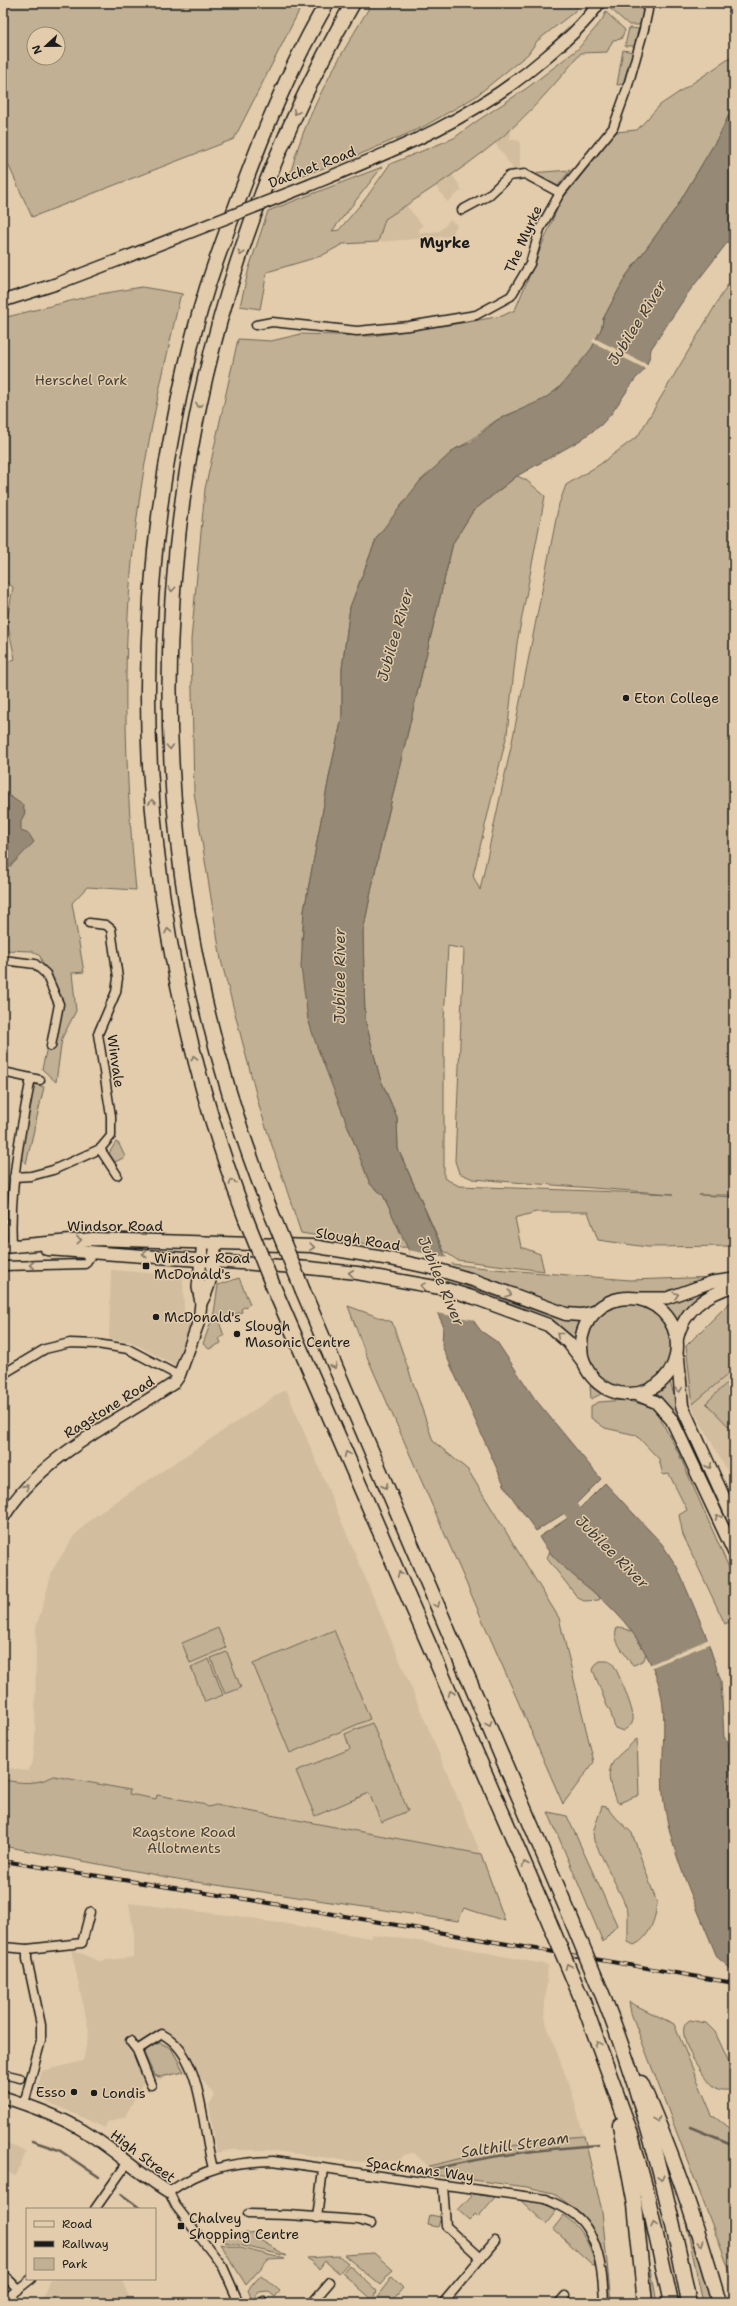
<svg xmlns="http://www.w3.org/2000/svg" width="737" height="2306" font-family="'Shantell Sans',sans-serif">
<rect width="100%" height="100%" fill="#e2ccab"/>
<filter id="ink" filterUnits="userSpaceOnUse"><feTurbulence type="fractalNoise" baseFrequency=".025" numOctaves="2"/><feDisplacementMap in="SourceGraphic" scale="8" xChannelSelector="R" yChannelSelector="G"/><feConvolveMatrix kernelMatrix="1 2 1 2 8 2 1 2 1" color-interpolation-filters="sRGB"/></filter>
<g filter="url(#ink)">
<g fill="#d2bd9f">
<polygon points="512,128 510,139 520,141 520,170 511,172 512,167 495,143"/>
<polygon points="452,174 462,190 447,202 436,186"/>
<polygon points="406,205 423,226 418,230 421,233 440,231 450,220 457,225 452,236 378,242 385,219"/>
<polygon points="111,1270 183,1276 184,1314 193,1318 178,1367 131,1342 109,1339"/>
<polygon points="734,1311 734,1483 687,1398 687,1354"/>
<polygon points="286,1389 481,1854 216,1805 208,1807 201,1803 157,1795 157,1799 129,1794 130,1790 54,1776 41,1782 26,1784 3,1780 3,1767 27,1771 33,1760 35,1743 36,1628 53,1569 74,1536 90,1520 117,1501"/>
<polygon points="129,1903 260,1919 260,1921 281,1923 371,1938 371,1934 458,1947 548,1965 544,2017 572,2093 584,2136 537,2140 428,2166 414,2153 404,2155 399,2161 361,2162 267,2150 230,2150 217,2153 209,2105 215,2096 200,2077 194,2062 184,2072 142,2084 125,2117 107,2122 105,2128 42,2099 37,2089 42,2071 83,2061 89,2031 71,1949 98,1961 134,1957 134,1935"/>
<polygon points="3,2142 26,2151 16,2176 3,2170"/>
<polygon points="50,2279 121,2279 132,2303 41,2303"/>
</g>
<g fill="#c1b093" stroke="#6e6658" fill-rule="evenodd">
<path d="M3 3H303L234 139 32 217 3 153ZM34 34H58V58H34Z"/>
<path d="M372 3H580L574 12 537 41 528 54 475 97 423 127 347 160 289 180C303 116 339 58 372 3Z"/>
<polygon points="608,3 641,3 643,16 639,25 629,25 606,5"/>
<path d="M606 12 625 30 621 39 613 40 607 52 581 53C555 84 527 117 495 143 460 171 422 195 385 219L378 242 343 244 321 256 267 272 260 309 240 306 249 268 268 211 382 167 332 231 339 230 366 198 390 164 454 138 477 121 527 88 578 49 602 20Z"/>
<polygon points="629,28 639,29 635,46 625,46"/>
<polygon points="623,50 633,52 623,84 617,85"/>
<path d="M730 58 734 63V104L720 134 676 208 626 276 603 319C602 344 563 389 542 400 528 409 511 412 497 420 482 429 474 441 455 449L377 537 350 607 342 669V718L330 772 304 911 302 940 308 1019 370 1184 383 1195 408 1247 391 1248 301 1233 260 1109 221 960 194 792 191 640 205 489 238 339 271 341 301 334 372 336 468 322 502 316 515 310 560 202 616 132 637 130 660 105Z"/>
<polygon points="570,170 558,186 530,173"/>
<path d="M734 274V1195H699L734 1197V1246L647 1247 598 1240 588 1212H536L515 1218 521 1247 540 1254 544 1271 457 1260 444 1251 398 1149 397 1117 380 1078 365 1019 363 932 378 857 453 543 473 511 517 476 526 480 545 496 517 643 507 734 473 876 480 890 512 742 559 504 566 485 599 465 638 436ZM448 946 464 949 455 1161 459 1173 473 1179 673 1194 459 1186 444 1178V1020Z"/>
<path d="M142 287 183 294 180 297C163 373 145 448 136 525 121 646 124 769 136 890L87 887 72 903 84 972 72 973 76 1011 62 1038 56 1082 42 1069 57 1003 40 956 32 951 3 950V655L6 662 15 659 7 621 13 587 3 580V318L94 295Z"/>
<polygon points="34,1084 44,1087 26,1164 19,1155"/>
<polygon points="116,1142 119,1144 125,1157 115,1162 109,1153"/>
<polygon points="436,1262 494,1269 630,1280 717,1277 667,1295 620,1293 607,1297 589,1308 565,1310"/>
<polygon points="239,1278 250,1304 241,1309 242,1312 218,1319 224,1336 219,1338 221,1343 209,1349 203,1344 214,1313 218,1285"/>
<polygon points="452,1281 562,1320 580,1321 573,1340 451,1287"/>
<polygon points="715,1287 717,1289 691,1304 678,1321 663,1304"/>
<polygon points="734,1298 734,1369 693,1404 686,1346"/>
<circle cx="629" cy="1346" r="42"/>
<polygon points="348,1306 392,1322 433,1441 468,1470 559,1618 594,1762 563,1804 365,1352"/>
<polygon points="734,1376 734,1432 706,1403"/>
<polygon points="670,1382 683,1424 734,1534 734,1544 653,1396"/>
<polygon points="590,1386 601,1394 591,1399"/>
<polygon points="624,1400 654,1407 678,1452 734,1579 733,1620 725,1624 683,1535 679,1515 687,1510 669,1474 663,1475 659,1459 636,1435 605,1428 591,1418 591,1406 599,1402"/>
<polygon points="550,1552 600,1598 599,1600 584,1601 578,1598 549,1561 547,1557"/>
<path d="M621 1627 635 1633 646 1653 644 1660 634 1665 631 1664C626 1653 611 1641 617 1628Z"/>
<polygon points="218,1628 226,1648 190,1663 182,1643"/>
<polygon points="334,1630 370,1719 290,1753 253,1664"/>
<polygon points="227,1652 241,1688 225,1694 211,1658"/>
<polygon points="209,1659 223,1695 205,1702 191,1667"/>
<path d="M600 1661H609L613 1664C618 1672 635 1712 633 1720 632 1725 627 1728 623 1731L615 1728 610 1710 607 1706 593 1670 596 1664Z"/>
<polygon points="372,1723 408,1811 381,1822 369,1793 315,1816 296,1771 350,1749 345,1734"/>
<path d="M637 1739 639 1795 619 1803 616 1801C607 1778 604 1766 626 1749 630 1746 633 1741 637 1739Z"/>
<path d="M54 1776 130 1790 129 1794 156 1799 157 1795 201 1803 208 1807 216 1805 481 1854 505 1921 464 1908 458 1921 183 1880 3 1846V1780C22 1783 36 1785 54 1776Z"/>
<path d="M602 1806 608 1808 611 1813 632 1833 657 1903C656 1918 649 1939 634 1945L628 1942V1912L623 1899 594 1841 593 1832Z"/>
<polygon points="548,1812 567,1816 617,1925 603,1942"/>
<polygon points="629,2002 674,2024 712,2115 734,2132 734,2282 631,2013"/>
<path d="M690 2020 706 2023 715 2032 734 2073V2089C729 2090 723 2091 718 2089 705 2083 669 2029 690 2020Z"/>
<polygon points="160,2043 171,2048 184,2072 160,2077 154,2075 144,2053 149,2046"/>
<polygon points="584,2136 602,2211 611,2303 607,2303 600,2243 582,2214 553,2193 527,2187 434,2175 429,2166 537,2140"/>
<polygon points="473,2194 495,2197 478,2217 475,2214 469,2220 458,2210"/>
<polygon points="519,2199 538,2201 557,2210 546,2224"/>
<polygon points="430,2215 441,2217 438,2227 428,2225"/>
<path d="M564 2215C581 2229 592 2245 595 2267L553 2229Z"/>
<polygon points="687,2217 714,2303 703,2303 685,2218"/>
<polygon points="260,2232 255,2237 287,2256 225,2242 223,2235"/>
<polygon points="220,2243 285,2259 268,2260 246,2285"/>
<polygon points="374,2253 393,2270 380,2285 344,2255"/>
<polygon points="339,2256 348,2263 339,2273 325,2261 319,2269 307,2258"/>
<polygon points="349,2265 376,2290 373,2300 342,2273"/>
<polygon points="649,2269 651,2269 657,2303 652,2303"/>
<polygon points="261,2275 280,2291 275,2297 268,2291 259,2292 255,2297 256,2303 253,2303 248,2290"/>
<polygon points="392,2277 403,2288 390,2303 372,2303"/>
</g>
<g fill="#968974" stroke="#655d51">
<path d="M734 104V234L688 293 651 349C650 359 645 372 636 378L611 414 601 425 579 441 517 476 473 511 453 543 378 857 363 932 365 1019 380 1078 397 1117 398 1149 475 1323 481 1331 497 1342 535 1399 601 1479 571 1509 536 1531 506 1489 442 1346 443 1325 383 1195 370 1184 316 1044 308 1019 301 967 304 911 330 772 342 718V669L350 607 377 537 420 481 455 449 470 443 497 420 542 400 558 389 592 348 602 327 603 319 626 276 676 208 720 134Z"/>
<polygon points="3,795 8,795 23,805 25,813 21,821 21,831 29,834 34,842 3,874"/>
<path d="M605 1483 662 1544 677 1567 704 1630 721 1681 724 1737 728 1741 734 1786V1976L731 1969 717 1957C697 1907 672 1857 664 1803 658 1761 672 1713 655 1674 647 1653 634 1632 618 1615 594 1588 557 1569 539 1537L574 1514Z"/>
</g>
<g fill="#e2ccab">
<polygon points="594,338 648,365 646,369 592,342"/>
<polygon points="408,1250 449,1258 476,1320 436,1313"/>
<polygon points="709,1639 711,1643 650,1668 649,1665"/>
</g>
<g fill="none" stroke-linecap="round" stroke-linejoin="round">
<g stroke="#655d51" stroke-width="2.5">
<polyline points="690,2127 734,2145"/>
<polyline points="32,2141 59,2150 99,2177"/>
<path d="M434 2169C491 2155 541 2149 599 2145"/>
<polyline points="121,2194 141,2209"/>
</g>
<polyline stroke="#968974" stroke-width="16" points="558,1492 574,1514 589,1529"/>
<defs>
<g id="street">
<polyline points="462,210 488,196 509,176 525,174 560,193"/>
<polyline points="256,325 272,322 357,331 409,326 476,315 511,296 530,264 540,229 560,193 613,128 627,89 644,29 648,10 646,3"/>
<polyline points="3,960 35,964 46,974 59,1004 51,1046"/>
<polyline points="3,1072 40,1080"/>
<polyline points="100,1149 117,1175"/>
<polyline points="14,1177 31,1176 53,1170 100,1149 111,1136 111,1116 98,1034 116,992 118,978 111,929 106,925 89,923"/>
<path d="M12 1246C9 1189 20 1134 31 1078"/>
<polyline points="3,1266 85,1264 93,1252"/>
<polyline points="3,1374 45,1349 70,1343 97,1344 128,1349 179,1376"/>
<polyline points="3,1947 27,1949 82,1943 90,1912"/>
<polyline points="130,2041 137,2050 151,2085"/>
<path d="M137 2050 162 2034C204 2056 201 2127 213 2168"/>
<polyline points="3,2074 20,2078"/>
<polyline points="24,2104 41,2040 41,2025 27,1959 27,1949"/>
<polyline points="443,2185 446,2226 481,2258"/>
<polyline points="95,2209 128,2162"/>
<polyline points="248,2214 288,2215 359,2220 371,2224"/>
<polyline points="317,2218 323,2169"/>
<polyline points="3,2274 18,2289"/>
<polyline points="3,2301 31,2279"/>
<path d="M239 2303 223 2267 176 2206 169 2192C203 2168 231 2162 273 2161L546 2199C554 2203 564 2207 571 2212 599 2231 603 2273 604 2303"/>
<polyline points="263,2303 264,2301"/>
<polyline points="312,2303 330,2282"/>
<polyline points="443,2303 495,2241"/>
<polyline points="559,2303 565,2296"/>
</g>
<g id="secondary">
<path d="M310 185C396 150 475 119 546 57 565 41 585 24 599 3"/>
<polyline points="3,301 56,284 129,256"/>
<polyline points="637,1298 667,1298 712,1282 734,1279"/>
<path d="M201 1303C212 1285 213 1264 216 1243"/>
<path d="M677 1340C684 1309 705 1295 734 1286"/>
<path d="M3 1518C42 1454 114 1424 174 1383L179 1376 199 1321 201 1303 198 1287 203 1242"/>
<path d="M3 2097C28 2105 54 2114 77 2127 110 2145 137 2173 169 2192"/>
</g>
<g id="primary">
<polyline points="3,1247 93,1239 312,1246 390,1259 432,1268 473,1280 566,1314 581,1315 595,1312"/>
<polyline points="47,1249 309,1268 357,1273 446,1289 475,1298 548,1325 568,1342 585,1364"/>
<circle cx="629" cy="1346" r="48"/>
<polyline points="678,1358 682,1406 734,1520"/>
<polyline points="636,1394 656,1402 672,1420 734,1552"/>
</g>
<g id="highway">
<path d="M273 1217C112 819 139 376 353 3"/>
<path d="M246 1219C155 979 125 720 166 467 178 398 192 329 215 264 247 175 279 85 327 3"/>
<polyline points="273,1286 540,1900"/>
<polyline points="303,1291 569,1914"/>
<path d="M605 2001C643 2098 670 2201 689 2303"/>
<polyline points="583,2002 630,2131 647,2194 671,2303"/>
<path d="M641 2083C673 2154 698 2228 719 2303"/>
<polyline points="620,2125 635,2205 645,2303"/>
</g>
</defs>
<use href="#street" stroke="#1c1c1c" stroke-width="11"/>
<use href="#secondary" stroke="#1c1c1c" stroke-width="14"/>
<use href="#primary" stroke="#1c1c1c" stroke-width="15"/>
<use href="#highway" stroke="#1c1c1c" stroke-width="17"/>
<use href="#street" stroke="#e2ccab" stroke-width="8"/>
<use href="#secondary" stroke="#e2ccab" stroke-width="11"/>
<use href="#primary" stroke="#e2ccab" stroke-width="12"/>
<use href="#highway" stroke="#e2ccab" stroke-width="14"/>
<defs>
<polyline id="rail" points="3,1861 257,1901 734,1983"/>
</defs>
<use href="#rail" stroke="#1c1c1c" stroke-width="4"/>
<use href="#rail" stroke="#e2ccab" stroke-width="2.5" stroke-dasharray="8" stroke-linecap="butt"/>
<defs>
<polyline id="secondary-bridge" points="129,256 310,185"/>
<g id="highway-bridge">
<polyline points="273,1217 303,1291"/>
<polyline points="246,1219 273,1286"/>
<polyline points="540,1900 583,2002"/>
<polyline points="569,1914 605,2001"/>
</g>
</defs>
<use href="#secondary-bridge" stroke="#1c1c1c" stroke-width="14" stroke-linecap="butt"/>
<use href="#highway-bridge" stroke="#1c1c1c" stroke-width="17" stroke-linecap="butt"/>
<use href="#secondary-bridge" stroke="#e2ccab" stroke-width="11"/>
<use href="#highway-bridge" stroke="#e2ccab" stroke-width="14"/>
</g>
<defs><path id="oneway-chevron" d="M-2-3.5L2.5 0L-2 3.5" fill="none" stroke-width="1.6" stroke-linecap="round" stroke-linejoin="round"/></defs>
<g stroke="#7f7464">
<use href="#oneway-chevron" transform="translate(296 112) rotate(115)"/>
<use href="#oneway-chevron" transform="translate(241 253) rotate(107)"/>
<use href="#oneway-chevron" transform="translate(199 405) rotate(102)"/>
<use href="#oneway-chevron" transform="translate(172 589) rotate(94)"/>
<use href="#oneway-chevron" transform="translate(170 747) rotate(87)"/>
<use href="#oneway-chevron" transform="translate(152 802) rotate(-94)"/>
<use href="#oneway-chevron" transform="translate(168 931) rotate(-100)"/>
<use href="#oneway-chevron" transform="translate(194 1058) rotate(-104)"/>
<use href="#oneway-chevron" transform="translate(232 1182) rotate(-110)"/>
<use href="#oneway-chevron" transform="translate(79 1240) rotate(-5)"/>
<use href="#oneway-chevron" transform="translate(312 1247) rotate(5)"/>
<use href="#oneway-chevron" transform="translate(145 1254) rotate(-176)"/>
<use href="#oneway-chevron" transform="translate(32 1265) rotate(179)"/>
<use href="#oneway-chevron" transform="translate(351 1273) rotate(-174)"/>
<use href="#oneway-chevron" transform="translate(423 1286) rotate(-171)"/>
<use href="#oneway-chevron" transform="translate(509 1294) rotate(20)"/>
<use href="#oneway-chevron" transform="translate(676 1295) rotate(-15)"/>
<use href="#oneway-chevron" transform="translate(559 1335) rotate(-141)"/>
<use href="#oneway-chevron" transform="translate(334 1366) rotate(67)"/>
<use href="#oneway-chevron" transform="translate(679 1390) rotate(84)"/>
<use href="#oneway-chevron" transform="translate(347 1454) rotate(-114)"/>
<use href="#oneway-chevron" transform="translate(709 1466) rotate(65)"/>
<use href="#oneway-chevron" transform="translate(385 1486) rotate(67)"/>
<use href="#oneway-chevron" transform="translate(26 1487) rotate(-51)"/>
<use href="#oneway-chevron" transform="translate(718 1517) rotate(-115)"/>
<use href="#oneway-chevron" transform="translate(400 1574) rotate(-114)"/>
<use href="#oneway-chevron" transform="translate(437 1605) rotate(66)"/>
<use href="#oneway-chevron" transform="translate(451 1693) rotate(-113)"/>
<use href="#oneway-chevron" transform="translate(489 1724) rotate(67)"/>
<use href="#oneway-chevron" transform="translate(525 1864) rotate(-113)"/>
<use href="#oneway-chevron" transform="translate(568 1966) rotate(-113)"/>
<use href="#oneway-chevron" transform="translate(598 2044) rotate(-110)"/>
<use href="#oneway-chevron" transform="translate(657 2120) rotate(69)"/>
<use href="#oneway-chevron" transform="translate(661 2178) rotate(75)"/>
<use href="#oneway-chevron" transform="translate(654 2224) rotate(-103)"/>
<use href="#oneway-chevron" transform="translate(701 2243) rotate(72)"/>
</g>
</g>
<g fill="#1c1c1c" stroke="#e2ccab" stroke-width="1.5">
<circle cx="626" cy="698" r="4"/>
<rect x="142" y="1262" width="8" height="8" rx="2"/>
<circle cx="156" cy="1317" r="4"/>
<circle cx="237" cy="1334" r="4"/>
<circle cx="74" cy="2092" r="4"/>
<circle cx="94" cy="2093" r="4"/>
<rect x="177" y="2222" width="8" height="8" rx="2"/>
</g>
<g text-anchor="middle" stroke-width="3" stroke-linejoin="round" paint-order="stroke">
<g font-size="14" fill="#1c1c1c" stroke="#e2ccab">
<text transform="translate(312 167) rotate(-21)" y="5">Datchet Road</text>
<text transform="translate(523 239) rotate(-66)" y="5">The Myrke</text>
<text transform="translate(116 1061) rotate(82)" y="5">Winvale</text>
<text x="115" y="1231">Windsor Road</text>
<text transform="translate(358 1239) rotate(9)" y="5">Slough Road</text>
<text transform="translate(109 1407) rotate(-32)" y="5">Ragstone Road</text>
<text transform="translate(143 2156) rotate(37)" y="5">High Street</text>
<text transform="translate(420 2169) rotate(8)" y="5">Spackmans Way</text>
</g>
<g font-size="14" fill="#45413a" stroke="#e2ccab">
<text x="81" y="385">Herschel Park</text>
<text x="184" y="1837">Ragstone Road<tspan x="184" dy="16">Allotments</tspan></text>
</g>
<g font-size="14" fill="#1c1c1c" stroke="#e2ccab" text-anchor="start">
<text x="634" y="703">Eton College</text>
<text x="154" y="1263">Windsor Road<tspan x="154" dy="16">McDonald's</tspan></text>
<text x="164" y="1322">McDonald's</text>
<text x="245" y="1331">Slough<tspan x="245" dy="16">Masonic Centre</tspan></text>
<text x="66" y="2097" text-anchor="end">Esso</text>
<text x="102" y="2098">Londis</text>
<text x="189" y="2223">Chalvey<tspan x="189" dy="16">Shopping Centre</tspan></text>
</g>
<g font-size="15" font-weight="bold" fill="#1c1c1c" stroke="#e2ccab">
<text x="445" y="248">Myrke</text>
</g>
<g font-size="15" font-style="italic" fill="#413d36" stroke="#e2ccab">
<text transform="translate(637 323) rotate(-58)" y="5">Jubilee River</text>
<text transform="translate(395 635) rotate(-74)" y="5">Jubilee River</text>
<text transform="translate(340 976) rotate(-90)" y="5">Jubilee River</text>
<text transform="translate(441 1281) rotate(67)" y="5">Jubilee River</text>
<text transform="translate(612 1552) rotate(45)" y="5">Jubilee River</text>
<text transform="translate(515 2145) rotate(-8)" y="5">Salthill Stream</text>
</g>
</g>
<rect width="737" height="2306" fill="none" stroke="#e2ccab" stroke-width="16"/>
<rect x="8" y="8" width="721" height="2290" fill="none" stroke="#1c1c1c" stroke-width="1.5" filter="url(#ink)"/>
<rect x="26" y="2208" width="130" height="72" fill="#e2ccab" stroke="#938672"/>
<rect x="34" y="2221" width="20" height="6" fill="#e2ccab" stroke="#938672"/>
<text x="62" y="2228" font-size="12" fill="#1c1c1c">Road</text>
<rect x="34" y="2241" width="20" height="6" fill="#1c1c1c" stroke="#938672"/>
<text x="62" y="2248" font-size="12" fill="#1c1c1c">Railway</text>
<rect x="34" y="2258" width="20" height="12" fill="#c1b093" stroke="#938672"/>
<text x="62" y="2268" font-size="12" fill="#1c1c1c">Park</text>
<g transform="translate(46 46) rotate(248)"><circle r="19" fill="#e2ccab" stroke="#938672"/>
<path d="M0-3L7 15L0 10L-7 15Z" fill="#1c1c1c"/>
<text y="-6" font-size="11" font-weight="bold" text-anchor="middle" fill="#1c1c1c">N</text>
</g>
</svg>
